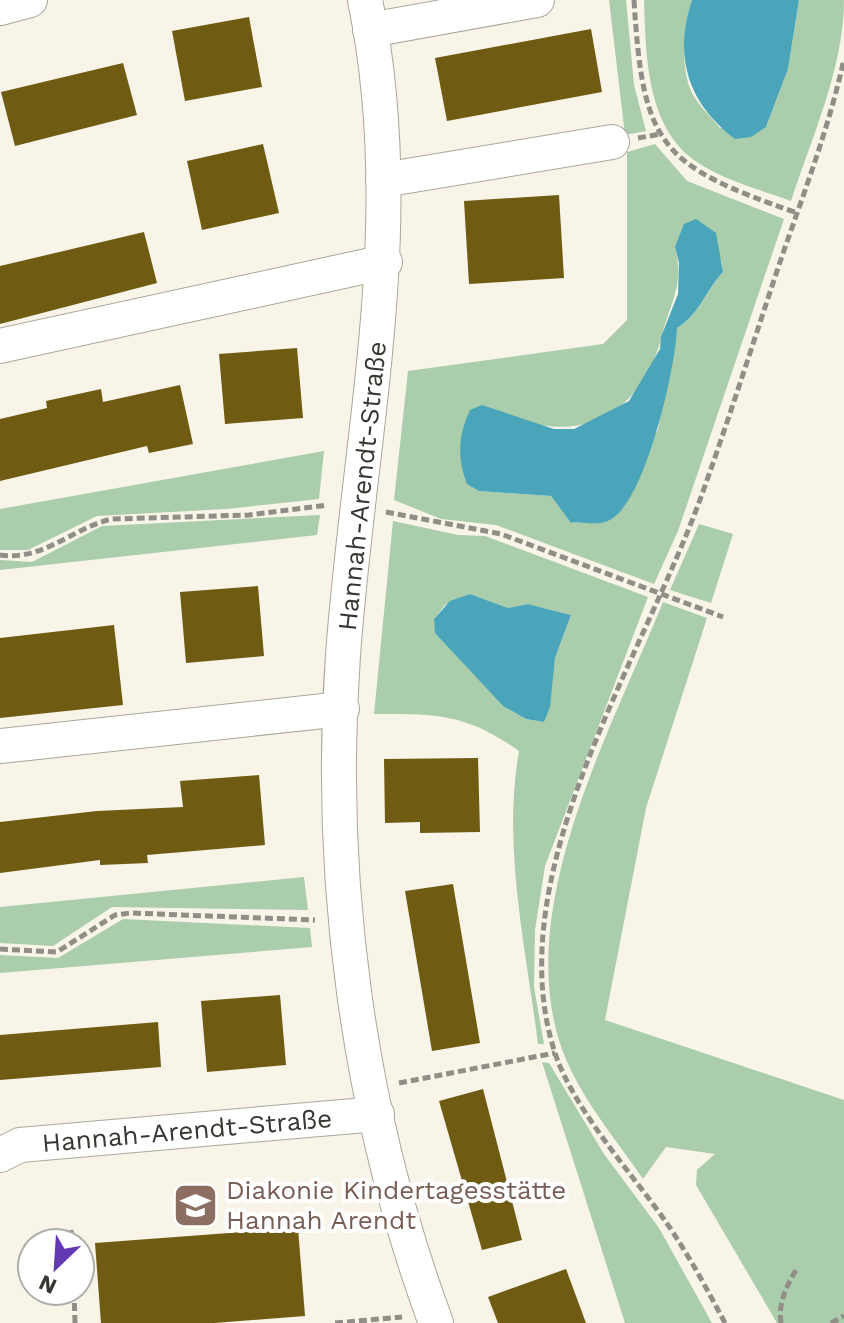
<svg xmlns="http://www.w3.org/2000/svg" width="844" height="1323" font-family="'Work Sans',sans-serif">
<rect width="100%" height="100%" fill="#f8f4e8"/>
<g fill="#aacdab" fill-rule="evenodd">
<polygon points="609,0 626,0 634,85 646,131 625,135"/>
<path d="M644 0H692C683 26 680 68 692 93 699 106 711 117 720 128L766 127 788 69 799 0H844C844 67 812 137 791 201 759 189 722 180 694 160 646 125 646 54 644 0Z"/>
<path d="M655 144 687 181 784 219 678 531 654 584 496 525 441 519 394 500 408 371 603 344 627 320V152ZM675 247 721 259 723 272C706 291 699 315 677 328L658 429 617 515 608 521 571 523 551 496 479 491 515 418C588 445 643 408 662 336 670 301 685 286 675 247Z"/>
<polygon points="324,451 319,499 226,509 97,516 28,550 0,550 0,509"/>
<polygon points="320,515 317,535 0,570 0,560 32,562 102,526"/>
<path d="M393 521 458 535 485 536 648 597 545 866 535 930 534 987 544 1044H538C526 948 502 847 519 751 465 713 437 714 374 714ZM470 594 508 608 528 604 571 615 555 658 544 722 526 719 503 706 436 633 434 619 445 605Z"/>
<polygon points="699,524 733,534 711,603 670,590"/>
<path d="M663 602 707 618 646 808 605 1020 844 1100V1323H777L696 1185 697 1170 715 1154 666 1147 643 1179C615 1138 579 1096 562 1049 512 909 611 731 663 602Z"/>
<polygon points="304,877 308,910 112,907 53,946 0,943 0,907"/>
<polygon points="123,919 310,928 312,947 0,973 0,955 58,958"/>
<polygon points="542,1062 549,1063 604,1154 659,1228 712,1323 625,1323"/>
</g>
<g fill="#4aa5ba">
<path d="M692 0H799L788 69 766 127 751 137 735 139C688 104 673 56 692 0Z"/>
<path d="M696 219 716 233 723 272C706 290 699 315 677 328 676 366 645 506 608 521 597 526 583 521 571 523L551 496 479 491 467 484C457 458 458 436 470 410L482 405 554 429H574L629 401 660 349 661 337 678 294 679 263 675 247 684 224Z"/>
<polygon points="470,594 508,608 528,604 571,615 555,658 550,707 544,722 526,719 503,706 435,633 434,619 450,601"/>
</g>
<g fill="#705b12">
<polygon points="249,17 262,87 185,101 172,31"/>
<polygon points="591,29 602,92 447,121 435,58"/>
<polygon points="123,63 137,115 15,146 1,92"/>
<polygon points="263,144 279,213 202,230 187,161"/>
<polygon points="559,195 564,278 469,284 464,201"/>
<polygon points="144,232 157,283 0,324 0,266"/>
<polygon points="297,348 303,418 225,424 219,354"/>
<polygon points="180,385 193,444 149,453 147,446 0,481 0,419 47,408 46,401 101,389 103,402"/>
<polygon points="258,586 264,656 186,663 180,592"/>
<polygon points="114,625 123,705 0,718 0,638"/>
<polygon points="478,758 480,832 420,833 420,822 385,823 384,759"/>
<polygon points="259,775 265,845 147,855 148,863 100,865 100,860 0,873 0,822 97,811 183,807 180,781"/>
<polygon points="453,884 480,1043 432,1051 405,891"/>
<polygon points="280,995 286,1065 207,1072 201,1001"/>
<polygon points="158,1022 161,1067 0,1080 0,1035"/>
<polygon points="483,1089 522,1240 482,1250 439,1101"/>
<polygon points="298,1228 305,1316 214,1323 101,1323 95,1243"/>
<polygon points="566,1269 586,1323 498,1323 488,1297"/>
</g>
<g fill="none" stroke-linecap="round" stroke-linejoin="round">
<defs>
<g id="minor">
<path d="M365 0C411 223 359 434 343 655 327 879 358 1112 436 1323"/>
<polyline points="0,8 30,0"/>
<polyline points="370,30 537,0"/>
<polyline points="383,180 612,142"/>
<polyline points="0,346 385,262"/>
<polyline points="0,746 342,709"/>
<path id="s1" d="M0 1155 20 1145 377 1114"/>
</g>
</defs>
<use href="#minor" stroke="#aaa79b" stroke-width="36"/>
<g stroke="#908e86" stroke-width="5" stroke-dasharray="8 4" stroke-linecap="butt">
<path d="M634 0C643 147 660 165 797 213"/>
<polyline points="638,138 661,134"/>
<polyline points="386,512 501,534 723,617"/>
<path d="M0 555C44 561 72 528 112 519L249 515 328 505"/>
<polyline points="0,949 57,952 115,915 130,913 315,920"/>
<polyline points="399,1083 555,1053"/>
<polyline points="71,1230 72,1243"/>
<polyline points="74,1291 75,1323"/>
<polyline points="335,1323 402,1317"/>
<path d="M725 1323C707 1289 688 1254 666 1222 631 1172 572 1108 554 1050 499 874 642 660 701 497 729 419 754 340 780 262 803 195 829 128 844 59"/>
<path d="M781 1323C778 1303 786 1287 796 1270"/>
<polyline points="831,1323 844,1316"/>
</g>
<use href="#minor" stroke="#fff" stroke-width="34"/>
</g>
<defs>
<symbol id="school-square" viewBox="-11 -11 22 22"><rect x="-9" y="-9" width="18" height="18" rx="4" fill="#8d6e63" stroke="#fff"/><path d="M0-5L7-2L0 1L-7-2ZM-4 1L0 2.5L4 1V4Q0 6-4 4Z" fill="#fff"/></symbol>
</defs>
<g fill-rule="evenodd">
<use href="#school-square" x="170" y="1180" width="51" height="51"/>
</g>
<g text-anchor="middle" stroke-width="8" stroke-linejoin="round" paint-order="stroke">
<g font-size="26" fill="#373631" stroke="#fff">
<text transform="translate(362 486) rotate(-84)" y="9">Hannah-Arendt-Straße</text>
<text dy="9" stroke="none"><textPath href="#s1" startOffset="190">Hannah-Arendt-Straße</textPath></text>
</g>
<g font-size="26" fill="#785e54" stroke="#fff" text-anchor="start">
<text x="226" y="1199">Diakonie Kindertagesstätte<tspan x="226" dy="30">Hannah Arendt</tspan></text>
</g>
</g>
<g transform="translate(56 1267) rotate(205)"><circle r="38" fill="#ffffff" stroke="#afafad" stroke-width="2"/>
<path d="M0-6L14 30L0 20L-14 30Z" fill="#6339b1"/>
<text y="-12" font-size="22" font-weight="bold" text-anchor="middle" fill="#373631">N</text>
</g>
</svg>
